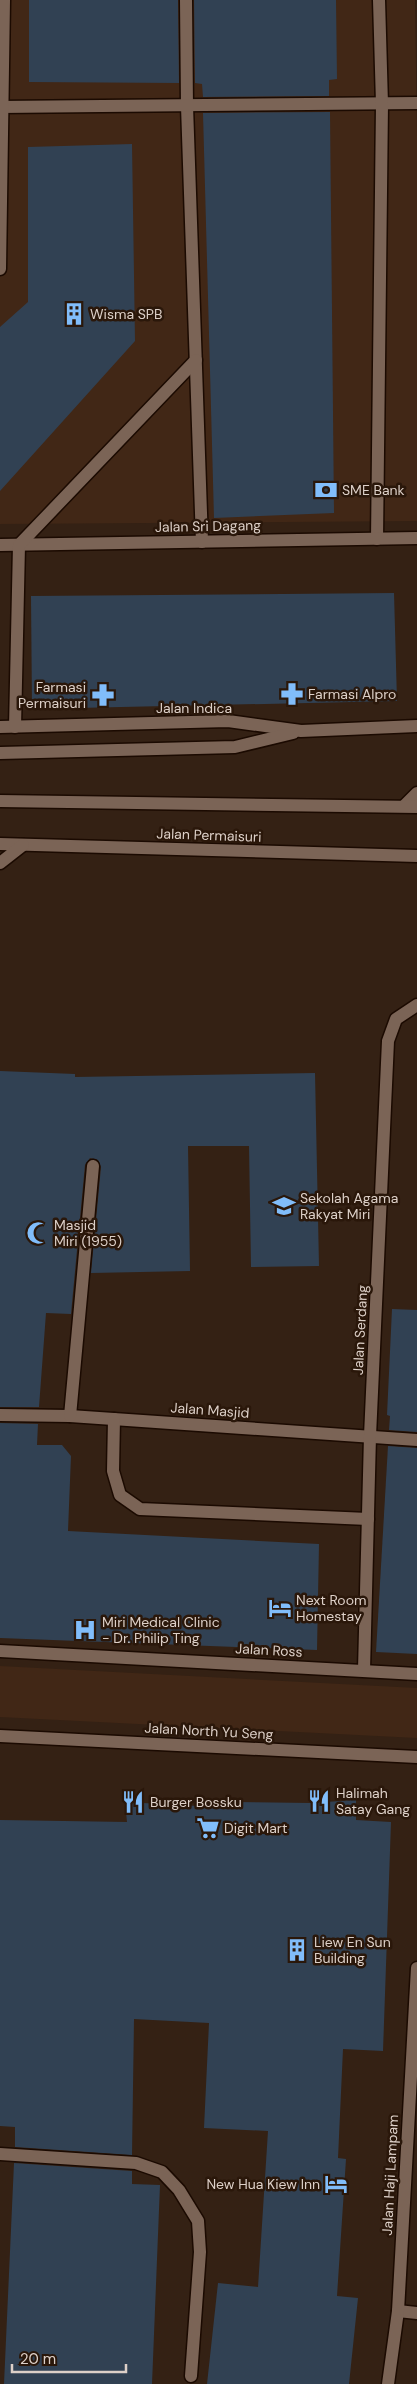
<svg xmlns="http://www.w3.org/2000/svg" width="417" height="2384" font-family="'DM Sans',sans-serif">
<rect width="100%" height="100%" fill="#342114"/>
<g fill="#412716">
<polygon points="0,0 415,0 417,138 417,521 0,524"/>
<polygon points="0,1666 417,1688 417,1738 0,1717"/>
</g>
<g fill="#314153">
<polygon points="29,0 178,0 179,83 29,82"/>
<polygon points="194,0 336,0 337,79 329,80 329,96 203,97 202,84 195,83"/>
<polygon points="330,112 334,513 214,518 203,113"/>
<polygon points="132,144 135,341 0,491 0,327 28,302 28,147"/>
<polygon points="394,593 397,701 32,709 31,596"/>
<polygon points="0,1071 75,1074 75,1077 315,1073 319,1266 251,1267 249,1146 188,1146 190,1271 91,1273 101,1167 98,1160 90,1158 85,1165 71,1314 46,1313 39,1407 0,1407"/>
<polygon points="392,1309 417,1310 417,1432 389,1430 390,1416 387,1415"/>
<polygon points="0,1423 38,1424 37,1445 62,1445 71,1456 68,1531 319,1544 317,1650 0,1638"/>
<polygon points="388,1446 417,1448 417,1654 376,1652"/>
<polygon points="356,1800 356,1820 391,1822 383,2051 343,2049 338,2158 346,2159 337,2296 358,2298 349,2384 207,2384 218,2283 258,2287 268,2131 204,2128 209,2023 134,2019 132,2155 15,2147 15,2127 0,2126 0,1820 127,1822 125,1802 233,1808 233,1802 310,1803"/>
<polygon points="14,2163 132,2171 132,2184 160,2185 152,2384 4,2384"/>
</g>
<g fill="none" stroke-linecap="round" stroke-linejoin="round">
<defs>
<g id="service">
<polyline points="186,0 187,106 202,542"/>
<polyline points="0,107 417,103"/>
<polyline points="0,269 4,0"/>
<polyline points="377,539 382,104 379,0"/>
<polyline points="0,545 417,538"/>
<polyline points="0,727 228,721 301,731 417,726"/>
<polyline points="15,727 19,545 196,360"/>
<polyline points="0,753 235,747 293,733"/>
<polyline points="0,1415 70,1416 417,1440"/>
<polyline points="70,1416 93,1166"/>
<polyline points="114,1419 113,1471 120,1495 140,1509 368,1519"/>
<polyline points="0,1651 417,1674"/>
<polyline points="364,1670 370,1436 388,1041 396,1019 417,1005"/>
<polyline points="0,2154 136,2163 162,2172 179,2190 198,2221 200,2252 191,2376"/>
<polyline points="398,2311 417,2313"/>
</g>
<g id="minor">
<polyline points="404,806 417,793"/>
<polyline points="0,1736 417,1757"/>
<polyline points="388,2384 398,2311 417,1968"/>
</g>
<g id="tertiary">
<polyline points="0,801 417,807"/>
<polyline points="0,844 417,856"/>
<polyline points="0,863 23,845"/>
</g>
</defs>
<use href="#service" stroke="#1b0a01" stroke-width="15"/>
<use href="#minor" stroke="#1b0a01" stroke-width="15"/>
<use href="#tertiary" stroke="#1b0a01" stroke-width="15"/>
<use href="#service" stroke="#7b6456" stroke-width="12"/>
<use href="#minor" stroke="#7b6456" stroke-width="12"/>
<use href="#tertiary" stroke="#7b6456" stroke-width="12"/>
</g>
<defs>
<symbol id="building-bare" viewBox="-9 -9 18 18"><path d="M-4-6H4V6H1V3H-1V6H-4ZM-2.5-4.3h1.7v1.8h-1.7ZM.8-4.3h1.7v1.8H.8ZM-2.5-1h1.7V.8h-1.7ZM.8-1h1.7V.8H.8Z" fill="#81bdfa" stroke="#2a170a" stroke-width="2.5" paint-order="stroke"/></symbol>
<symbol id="bank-bare" viewBox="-9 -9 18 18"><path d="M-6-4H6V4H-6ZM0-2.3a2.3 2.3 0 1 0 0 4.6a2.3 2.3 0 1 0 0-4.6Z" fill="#81bdfa" stroke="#2a170a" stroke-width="2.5" paint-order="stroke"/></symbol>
<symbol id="pharmacy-bare" viewBox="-9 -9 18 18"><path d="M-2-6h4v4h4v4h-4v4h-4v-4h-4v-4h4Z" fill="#81bdfa" stroke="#2a170a" stroke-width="2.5" paint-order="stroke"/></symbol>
<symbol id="school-bare" viewBox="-9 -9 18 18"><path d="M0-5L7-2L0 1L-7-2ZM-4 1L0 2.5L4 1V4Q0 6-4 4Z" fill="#81bdfa" stroke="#2a170a" stroke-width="2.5" paint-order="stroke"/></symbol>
<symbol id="mosque-bare" viewBox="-9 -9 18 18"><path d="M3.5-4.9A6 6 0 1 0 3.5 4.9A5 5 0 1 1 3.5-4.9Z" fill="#81bdfa" stroke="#2a170a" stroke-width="2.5" paint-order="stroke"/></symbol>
<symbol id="hotel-bare" viewBox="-9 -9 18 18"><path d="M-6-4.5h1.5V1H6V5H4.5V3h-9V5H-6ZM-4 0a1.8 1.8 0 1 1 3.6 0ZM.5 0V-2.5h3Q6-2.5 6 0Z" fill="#81bdfa" stroke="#2a170a" stroke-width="2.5" paint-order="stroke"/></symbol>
<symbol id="hospital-bare" viewBox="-9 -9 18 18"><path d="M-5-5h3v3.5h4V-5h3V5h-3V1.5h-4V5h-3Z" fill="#81bdfa" stroke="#2a170a" stroke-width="2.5" paint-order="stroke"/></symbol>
<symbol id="restaurant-bare" viewBox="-9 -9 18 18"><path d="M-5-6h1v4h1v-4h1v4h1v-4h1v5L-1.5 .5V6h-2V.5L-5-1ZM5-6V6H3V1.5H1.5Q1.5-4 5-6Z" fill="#81bdfa" stroke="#2a170a" stroke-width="2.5" paint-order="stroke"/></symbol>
<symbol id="supermarket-bare" viewBox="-9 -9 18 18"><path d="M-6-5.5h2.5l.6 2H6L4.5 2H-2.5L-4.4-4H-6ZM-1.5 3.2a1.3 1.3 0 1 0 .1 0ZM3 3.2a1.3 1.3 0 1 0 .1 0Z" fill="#81bdfa" stroke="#2a170a" stroke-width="2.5" paint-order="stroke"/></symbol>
</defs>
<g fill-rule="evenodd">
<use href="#building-bare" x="58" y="298" width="32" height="32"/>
<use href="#bank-bare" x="310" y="474" width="32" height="32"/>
<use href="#pharmacy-bare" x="276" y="678" width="32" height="32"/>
<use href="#pharmacy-bare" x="87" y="679" width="32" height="32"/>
<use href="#school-bare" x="268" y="1190" width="32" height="32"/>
<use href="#mosque-bare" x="22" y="1217" width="32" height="32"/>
<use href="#hotel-bare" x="264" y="1592" width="32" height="32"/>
<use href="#hospital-bare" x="69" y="1614" width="32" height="32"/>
<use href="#restaurant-bare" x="303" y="1785" width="32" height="32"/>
<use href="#restaurant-bare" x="117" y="1786" width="32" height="32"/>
<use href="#supermarket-bare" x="192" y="1812" width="32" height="32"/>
<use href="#building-bare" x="281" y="1934" width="32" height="32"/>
<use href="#hotel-bare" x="320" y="2168" width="32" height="32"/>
</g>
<g text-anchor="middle" stroke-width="5" stroke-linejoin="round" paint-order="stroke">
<g font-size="14" fill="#ddd0c8" stroke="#2a170a" text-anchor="start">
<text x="90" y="319">Wisma SPB</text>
<text x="342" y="495">SME Bank</text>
<text x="86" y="692" text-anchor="end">Farmasi<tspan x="86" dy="16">Permaisuri</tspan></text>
<text x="308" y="699">Farmasi Alpro</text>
<text x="300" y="1203">Sekolah Agama<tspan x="300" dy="16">Rakyat Miri</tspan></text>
<text x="54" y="1230">Masjid<tspan x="54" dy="16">Miri (1955)</tspan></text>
<text x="296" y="1605">Next Room<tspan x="296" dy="16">Homestay</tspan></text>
<text x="102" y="1627">Miri Medical Clinic<tspan x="102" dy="16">- Dr. Philip Ting</tspan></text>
<text x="336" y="1798">Halimah<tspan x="336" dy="16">Satay Gang</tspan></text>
<text x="150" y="1807">Burger Bossku</text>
<text x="224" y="1833">Digit Mart</text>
<text x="314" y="1947">Liew En Sun<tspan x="314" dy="16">Building</tspan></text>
<text x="320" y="2189" text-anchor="end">New Hua Kiew Inn</text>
</g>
<g font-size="14" fill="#ddd0c8" stroke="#2a170a">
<text transform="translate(208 526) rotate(-1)" y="5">Jalan Sri Dagang</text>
<text x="194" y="713">Jalan Indica</text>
<text transform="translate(209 835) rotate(2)" y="5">Jalan Permaisuri</text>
<text transform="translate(360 1330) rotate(-87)" y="5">Jalan Serdang</text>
<text transform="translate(210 1410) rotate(4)" y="5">Jalan Masjid</text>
<text transform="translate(269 1650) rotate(3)" y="5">Jalan Ross</text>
<text transform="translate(209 1731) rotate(3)" y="5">Jalan North Yu Seng</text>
<text transform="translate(390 2175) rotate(-87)" y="5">Jalan Haji Lampam</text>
</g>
</g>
<path d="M12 2364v8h114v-8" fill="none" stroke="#ddd0c8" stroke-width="2.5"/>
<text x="20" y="2364" font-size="15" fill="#ddd0c8" stroke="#2a170a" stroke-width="4" paint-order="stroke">20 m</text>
</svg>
